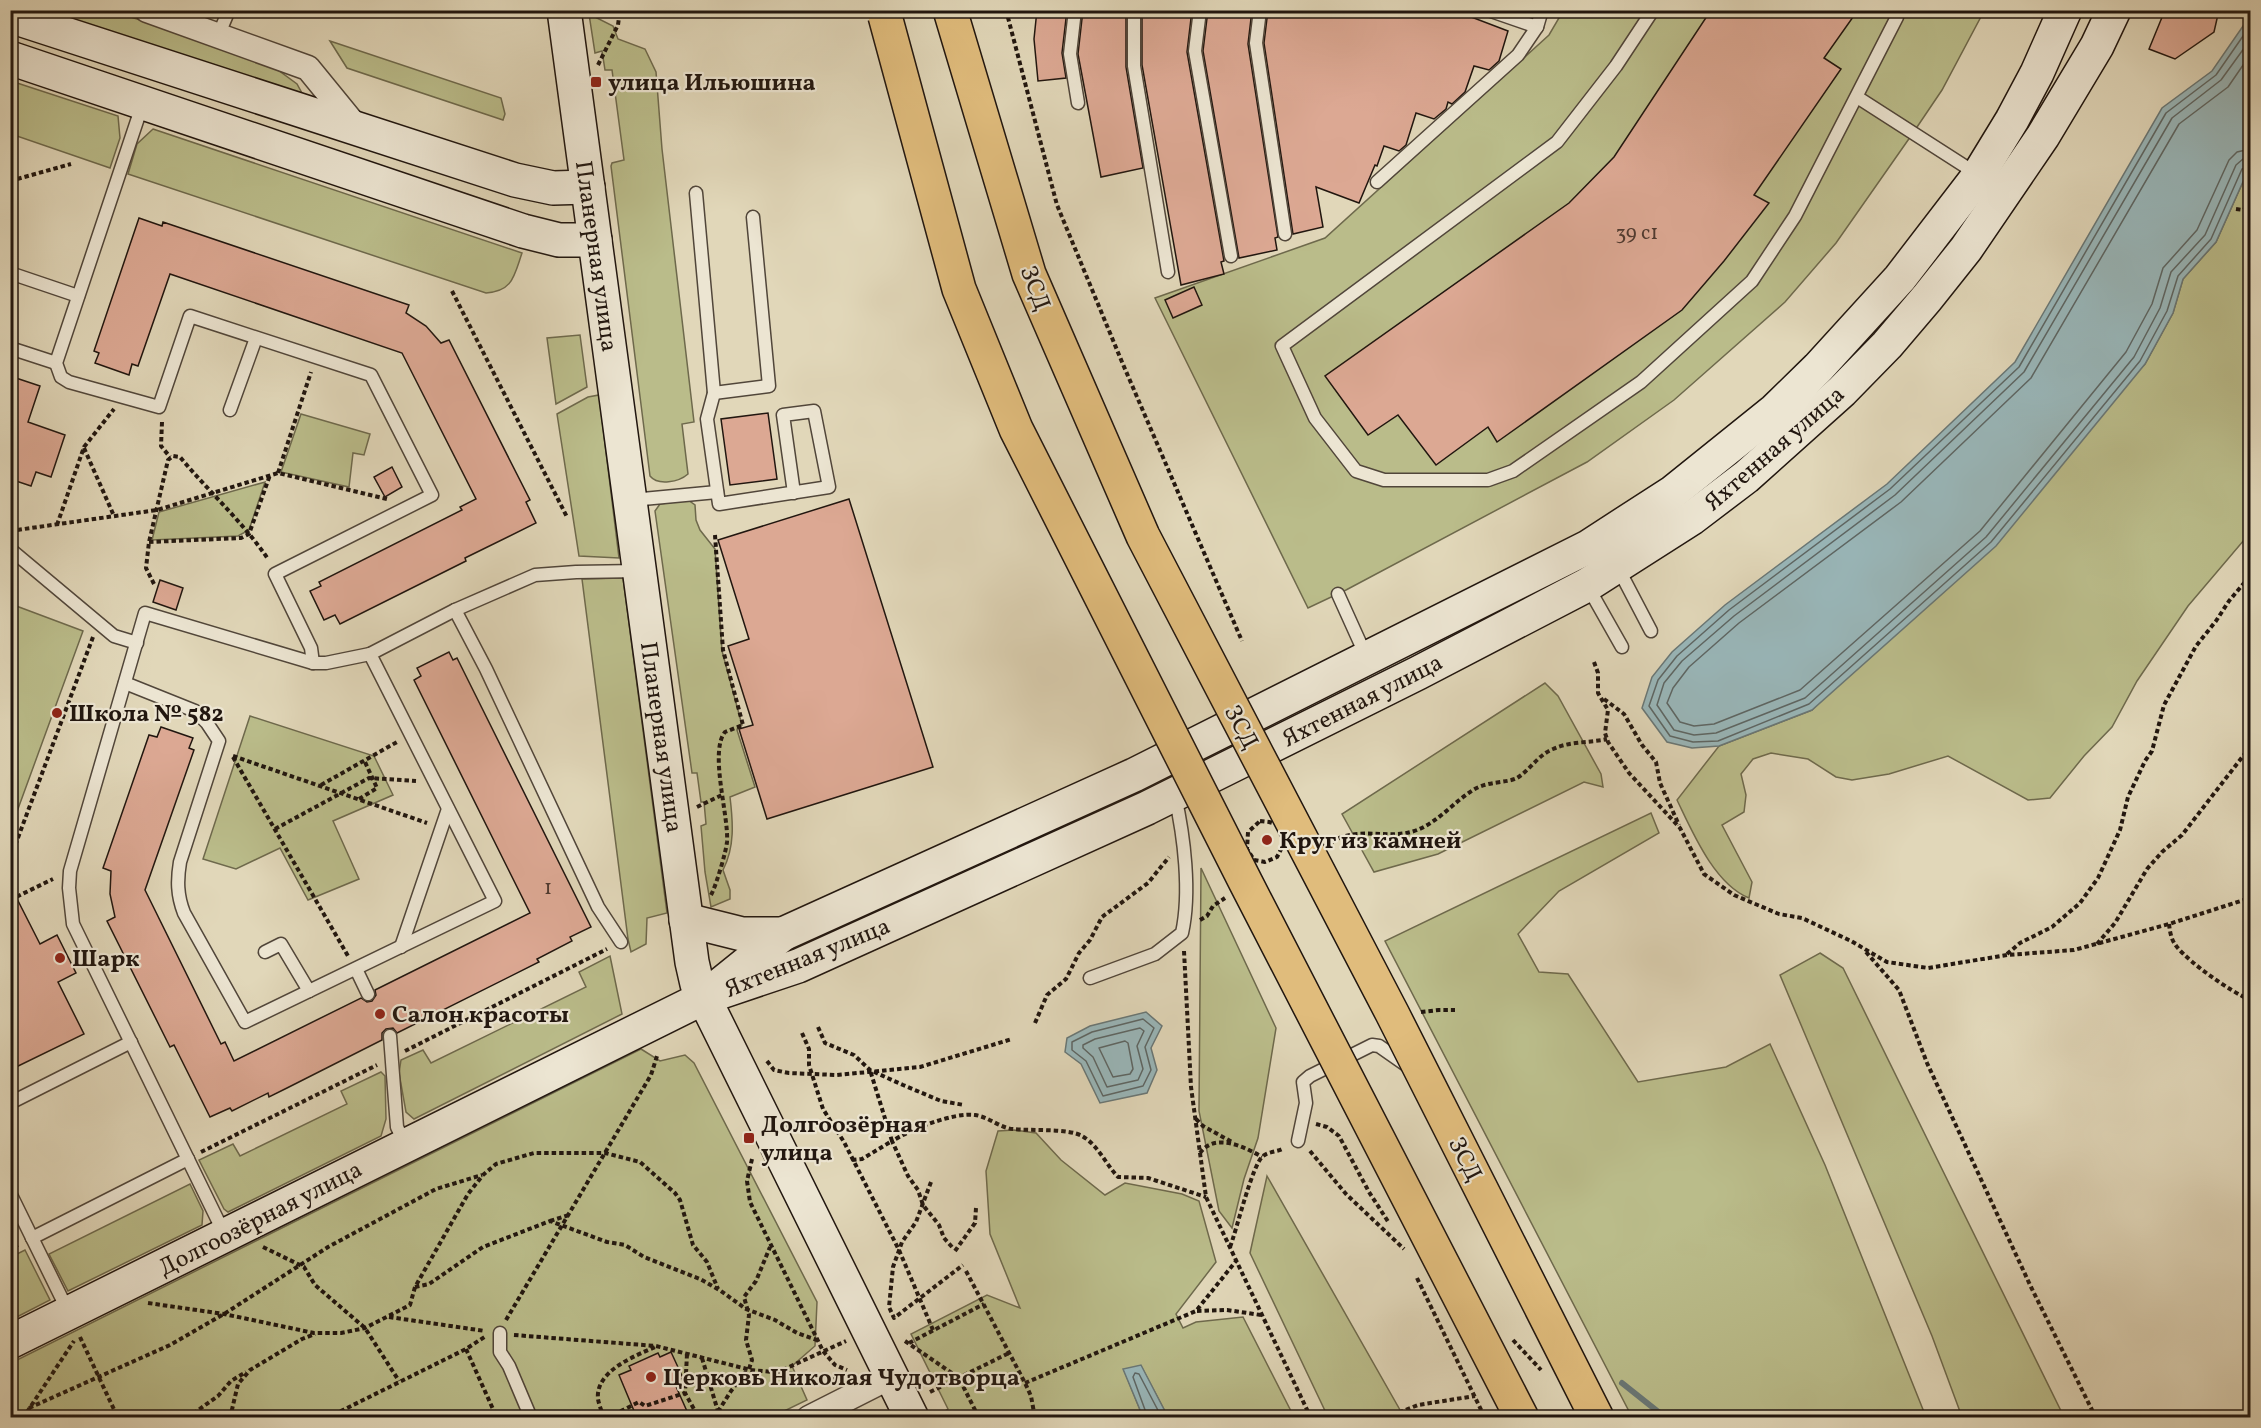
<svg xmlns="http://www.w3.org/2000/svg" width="2261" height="1428" font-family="Vollkorn,serif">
<rect width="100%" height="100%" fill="#e1d7b9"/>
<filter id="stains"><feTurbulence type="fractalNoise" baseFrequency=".00333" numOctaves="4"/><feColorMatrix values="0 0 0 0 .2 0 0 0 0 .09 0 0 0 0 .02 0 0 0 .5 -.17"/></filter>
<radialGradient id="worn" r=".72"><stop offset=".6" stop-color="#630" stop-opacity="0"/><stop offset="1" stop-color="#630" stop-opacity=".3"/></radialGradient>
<g fill="#babc8a" stroke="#6e694c" stroke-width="1.5">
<polygon points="45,11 112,11 237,51 271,65 297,84 303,95"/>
<polygon points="1563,11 1984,11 1942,90 1913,133 1836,243 1785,302 1674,400 1587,462 1346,590 1308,608 1155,298 1325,238 1549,35"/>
<path d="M589 14 613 26 618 39 645 49 656 72 662 149 694 422 682 424 688 474C679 482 658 486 650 476L611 166 612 163 624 160 612 70H605L602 51 595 53Z"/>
<polygon points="330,41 501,98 505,114 503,120 347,68"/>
<polygon points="11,81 118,116 120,138 110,168 11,134"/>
<path d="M153 129 522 253C514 276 513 291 486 293L128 174 137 144Z"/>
<path d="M2250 166V533L2188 606 2137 681 2112 727 2084 756 2050 798 2028 800 1948 756 1889 774 1852 780 1836 777 1808 759 1771 753 1753 759 1741 774 1746 795 1744 812 1722 825 1752 882 1749 898C1714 884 1692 831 1677 800L1719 746 1812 710 2145 364 2173 313 2183 279 2216 242Z"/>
<polygon points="580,335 587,387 556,404 547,338"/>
<polygon points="599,395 619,558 579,556 557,414 588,397"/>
<polygon points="301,414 370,434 364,455 353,453 349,487 281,472"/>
<polygon points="265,482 249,530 238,536 152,540 159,512"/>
<path d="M688 500 695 505 696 520 700 530 715 549 722 651 742 725 738 726 737 730 755 787 730 797C733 822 735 847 723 870L730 890V899L711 907 705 872 701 826 706 824 704 802H701L697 773H692L655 511 660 504Z"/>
<polygon points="623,578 667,913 647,918 646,944 631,952 628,939 582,579"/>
<polygon points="11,604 83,631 11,828 10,604"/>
<polygon points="1545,683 1558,696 1601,774 1603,787 1584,782 1438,854 1374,872 1342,814"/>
<polygon points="250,716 374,756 393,795 333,821 359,879 308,900 280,848 236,869 203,859"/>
<polygon points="1651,813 1659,833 1559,891 1518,934 1539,972 1568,974 1638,1082 1726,1067 1770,1044 1825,1165 1926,1417 1632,1417 1385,941"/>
<polygon points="1201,868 1276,1028 1258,1138 1244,1179 1232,1228 1219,1211 1199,1111"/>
<polygon points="1820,953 1843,968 2064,1417 1962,1417 1932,1336 1780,975"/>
<polygon points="610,956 622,1014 414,1119 406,1112 399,1073 401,1060 423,1050 431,1063 586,987 579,972"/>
<polygon points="641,1049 660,1061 685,1055 694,1063 817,1302 815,1346 792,1366 807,1400 772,1417 11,1418 11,1363"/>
<polygon points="381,1072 385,1076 386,1119 381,1136 228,1212 224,1209 199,1160 233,1144 240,1156 347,1104 341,1091"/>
<polygon points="1014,1130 1036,1133 1061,1160 1105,1195 1125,1183 1182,1194 1199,1201 1216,1262 1176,1314 1183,1328 1196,1322 1243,1317 1294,1417 1168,1417 1141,1366 1124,1370 1143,1417 936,1417 948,1409 911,1334 987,1295 1020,1308 990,1234 986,1171 998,1131"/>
<polygon points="1267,1176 1404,1417 1328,1417 1250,1253"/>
<polygon points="190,1184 203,1211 202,1225 68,1291 49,1254"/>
<polygon points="25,1250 50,1300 11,1320 11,1257"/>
</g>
<g fill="#99b7ba" stroke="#697776" stroke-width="1.5">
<polygon points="2250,16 2250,166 2216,242 2183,279 2173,313 2145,364 1996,546 1812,710 1719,746 1692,748 1667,742 1642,708 1652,677 1672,652 1725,605 1887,484 2015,362 2162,108 2212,71"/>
<polygon points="1146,1012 1162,1026 1151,1048 1157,1070 1147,1093 1100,1103 1081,1064 1065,1052 1067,1038 1090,1026"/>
<polygon points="1141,1365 1168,1417 1143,1417 1123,1369"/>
</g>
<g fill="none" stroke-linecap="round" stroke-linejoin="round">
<g stroke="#5d6664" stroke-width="1.5">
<polyline points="2250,26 2216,75 2166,113 2019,367 1890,489 1729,610 1677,656 1658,680 1649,706 1670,736 1693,742 1718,741 1809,704 1991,542 2140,361 2167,311 2178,276 2211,239 2242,169 2250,166"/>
<polyline points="2250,40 2221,80 2172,118 2024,372 1895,495 1734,616 1682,661 1664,683 1657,705 1674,730 1694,735 1716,733 1805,698 1986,537 2134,357 2160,308 2171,272 2205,235 2236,165 2243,159 2250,158"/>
<polyline points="2250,55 2228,87 2179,124 2031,378 1901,502 1739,623 1689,667 1673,688 1667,703 1680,722 1694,726 1714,724 1800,690 1980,531 2126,352 2152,304 2163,268 2197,230 2229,160 2237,152 2250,149"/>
<polygon points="1143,1019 1154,1028 1145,1047 1151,1070 1143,1086 1103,1096 1086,1061 1072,1050 1072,1042 1092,1032"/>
<polygon points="1140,1028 1144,1031 1137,1046 1143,1069 1138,1080 1107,1087 1093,1057 1083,1048 1083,1045 1095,1039"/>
<polygon points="1125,1041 1128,1043 1133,1069 1130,1074 1113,1077 1099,1048"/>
<polyline points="1148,1418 1133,1377 1135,1373 1139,1374 1162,1418"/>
</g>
<polyline stroke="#697776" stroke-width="6" points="1622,1383 1666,1418"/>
</g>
<g fill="#dca893" stroke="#21160f" stroke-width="1.5">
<polygon points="1037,10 1067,10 1062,53 1066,78 1038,81 1034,39"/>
<polygon points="1083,10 1126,10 1126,67 1143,168 1101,177 1078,54"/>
<polygon points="1142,10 1192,10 1187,52 1224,261 1221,262 1224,274 1181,285 1142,65"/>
<polygon points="1208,10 1252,10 1248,44 1278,237 1275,238 1277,250 1239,258 1203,51"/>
<polygon points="1268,10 1453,10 1508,31 1499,61 1489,70 1474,66 1465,92 1452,104 1448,102 1446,109 1434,119 1416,113 1406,145 1399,151 1384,146 1377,166 1375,165 1359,203 1316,187 1323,227 1293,234 1264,43"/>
<polygon points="1711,10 1858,10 1824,58 1841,69 1754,195 1769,203 1724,261 1682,310 1497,442 1488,427 1436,465 1398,415 1368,435 1325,376 1569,203 1614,157"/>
<polygon points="2165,10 2219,10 2214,32 2175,59 2149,49"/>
<polygon points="139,218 162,226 163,222 409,305 406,313 426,326 441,343 449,340 530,500 526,502 536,523 465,558 466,561 340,624 335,615 324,620 310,591 321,586 319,582 462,510 460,507 476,499 402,353 170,274 138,366 132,364 129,375 95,363 99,353 94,351"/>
<polygon points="1194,287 1202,305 1173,318 1165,300"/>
<polygon points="10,376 40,386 28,422 65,435 51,477 36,472 31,486 10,479"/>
<polygon points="768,413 777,479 730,485 721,419"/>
<polygon points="392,467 402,487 385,497 374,477"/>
<polygon points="849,499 933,767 767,819 739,729 753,725 728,646 749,639 718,540"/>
<polygon points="160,580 183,588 176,610 153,602"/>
<polygon points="449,652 453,660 457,658 591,927 570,937 572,941 537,959 539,962 397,1033 393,1028 386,1029 382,1033 382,1040 287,1088 269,1097 268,1093 232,1111 230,1108 210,1117 174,1045 170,1047 107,921 115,917 110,894 111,871 103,868 149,735 157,737 161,727 193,738 189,748 194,750 145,890 221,1044 225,1042 234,1061 361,998 367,1002 372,1001 376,995 375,990 530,913 414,680 421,676 417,668"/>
<polygon points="10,885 40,944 57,935 76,973 58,982 84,1034 10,1070"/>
<polygon points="671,1352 683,1378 674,1382 690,1418 637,1418 619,1375 631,1370 629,1366 658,1353 660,1357"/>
</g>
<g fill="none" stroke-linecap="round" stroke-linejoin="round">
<defs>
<g id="lane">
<polyline points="1075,10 1070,54 1078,103"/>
<polyline points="1134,10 1134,66 1168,272"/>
<polyline points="1200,10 1195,51 1231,256"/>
<polyline points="1260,10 1256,43 1285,234"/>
<polyline points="1488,10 1537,27"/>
<polyline points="1653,10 1616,66 1557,142 1282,346 1315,418 1356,471 1384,480 1488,480 1513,471 1641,382 1752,281 1795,216 1897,17 1898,10"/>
<polyline points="218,36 229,10"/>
<polyline points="1857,97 1977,174"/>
<polyline points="143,103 56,363 61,377 69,382 159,407 190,316 371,375 432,495 275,574 311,648 313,663"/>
<polyline points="1377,182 1518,55 1537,27 1542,10"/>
<polyline points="696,193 714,393 707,419 719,504 829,487 814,411 783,415 794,493"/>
<polyline points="10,273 78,296"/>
<polyline points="10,348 56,363"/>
<polyline points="714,393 769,386 753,217"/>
<polyline points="230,410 256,338"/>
<polyline points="632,500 717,492"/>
<polyline points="10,549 114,636 137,643"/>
<polyline points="1618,568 1651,631"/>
<polyline points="1588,587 1622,647"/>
<polyline points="1338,594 1366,656"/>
<polyline points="455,610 486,669 598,907 621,942"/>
<path d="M125 683 195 711 207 723 219 741 180 862C177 880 177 895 184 913L245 1022 495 901 370 654 455 610 535 575 576 572 638 571"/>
<polyline points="401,947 448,809"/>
<polyline points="265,952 281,944 309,991"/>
<polyline points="356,969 368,994"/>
<path d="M1090 978 1155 954 1182 933C1191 892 1184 836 1175 796"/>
<polyline points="390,1036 397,1127 405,1144"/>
<polyline points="10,1103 131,1042"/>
<polyline points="1298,1141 1306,1103 1303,1082 1310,1076 1372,1045 1379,1046 1409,1067"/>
<polyline points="10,1193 68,1311"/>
<polyline points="224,1233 73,924 69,888 70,871 145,613 313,663 326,663 370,654"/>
<polyline points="32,1238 188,1159"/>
<polyline points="500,1333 500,1352 509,1366 531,1418"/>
</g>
<g id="street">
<polyline points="147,10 308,68 357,128"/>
<polyline points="809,1418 892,1376"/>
</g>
<g id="secondary">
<polyline points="564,10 692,962 697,984 912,1418"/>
<polyline points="10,16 515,180 553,188 588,187"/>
<polyline points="10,58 523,231 559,240 595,240"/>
<polyline points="686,920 742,934 783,934"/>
<polyline points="721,984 783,934 1134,775 1588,547 1673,492 1775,410 1818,368 1900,278 1976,179 2012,120 2037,73 2065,10"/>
<polyline points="10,1342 703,998 798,966 1147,808 1418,673 1587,585 1692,518 1746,477 1842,391 1887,345 1927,298 1966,249 2043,136 2097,46 2114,10"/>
</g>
</defs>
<use href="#lane" stroke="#51463a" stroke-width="15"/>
<use href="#street" stroke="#51463a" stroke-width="27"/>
<use href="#secondary" stroke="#21160f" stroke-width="36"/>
<g stroke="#21160f" stroke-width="4" stroke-dasharray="4.5 3" stroke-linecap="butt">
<polyline points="1006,10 1057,205 1122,362 1242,641"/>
<polyline points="598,65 618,25 620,10"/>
<polyline points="10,181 71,164"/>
<polyline points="2236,209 2243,210 2250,206"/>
<polyline points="452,291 567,517"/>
<polyline points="162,422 161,446 170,457"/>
<polyline points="84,448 114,516"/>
<polyline points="278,473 311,372"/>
<polyline points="57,525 84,447 114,409"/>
<polyline points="10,531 157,510 278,473 387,499"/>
<polyline points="149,542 241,538 249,534 270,475"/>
<path d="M154 584 146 568 149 542 168 460 173 456 180 457C209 492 243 522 268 559"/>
<polyline points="1594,662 1598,673 1598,693 1608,710 1605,733 1608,742 1629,773 1680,828 1704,874 1734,895 1779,914 1802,918 1851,941 1887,962 1928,968 2007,955 2074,950 2169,924 2250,898"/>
<polyline points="1604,699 1624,714 1642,745 1656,762 1660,783 1679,825"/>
<polyline points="233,756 427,823"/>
<polyline points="233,757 348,956"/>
<polyline points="321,785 397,742"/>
<polyline points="359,799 377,788 365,762"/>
<polyline points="697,807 722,795"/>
<polygon points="1260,821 1269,822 1279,825 1286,840 1277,857 1265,862 1254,860 1247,849 1248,832"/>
<polyline points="275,829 369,778 416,781"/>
<path d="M1332 842C1358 825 1389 841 1417 830 1438 822 1454 802 1473 790 1487 781 1508 783 1517 778 1530 770 1538 755 1553 749 1570 741 1590 743 1607 739"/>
<polyline points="10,859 93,637"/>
<path d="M711 895C716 886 726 852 727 842 729 816 709 752 725 732L743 725 723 650 715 535"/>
<polyline points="10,900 53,879"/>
<polyline points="1200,920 1207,916 1213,906 1225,898"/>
<path d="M2169 924C2170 932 2171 940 2177 947 2191 964 2230 991 2250 1000"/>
<polyline points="2097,944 2115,923 2147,869 2162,852 2182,835 2250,747"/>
<polyline points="1184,951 1191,1087 1206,1197 1311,1418"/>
<polyline points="1866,952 1899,990 1927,1063 2031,1287 2096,1418"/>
<polyline points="2007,954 2020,943 2052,927 2080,903 2098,878 2120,830 2128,797 2145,761 2152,751 2164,705 2196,646 2216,621 2229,601 2250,576"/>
<polyline points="1421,1012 1439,1010 1455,1010"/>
<polyline points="1035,1023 1047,995 1066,979 1079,953 1090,940 1102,917 1148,883 1169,857"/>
<polyline points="818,1027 825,1043 854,1055 870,1070 903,1085 941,1101 964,1105"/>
<polyline points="802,1033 809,1049 809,1065 823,1109 844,1142 899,1250 933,1330"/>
<polyline points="405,1051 607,949"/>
<polyline points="767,1061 774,1070 789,1073 837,1075 920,1067 1012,1039"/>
<polyline points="1196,1119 1203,1126 1232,1142"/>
<polyline points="1316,1124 1327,1127 1339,1136 1369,1192 1389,1223"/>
<polyline points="1310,1151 1346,1194 1404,1249"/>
<polyline points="201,1152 377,1065"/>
<path d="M1200 1153C1215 1132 1245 1147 1262 1157"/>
<polyline points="752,1159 747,1181 750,1202 823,1351 835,1365 847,1370"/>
<polyline points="852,1160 862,1159 892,1141 870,1070"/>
<polyline points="931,1182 916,1222 902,1242 893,1267 889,1307 894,1318 963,1265"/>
<polyline points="550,1221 569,1215"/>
<polyline points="263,1247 304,1267 315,1285 365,1328 399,1381"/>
<path d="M952 1247 944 1238 939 1225 923 1205 918 1190 908 1176 892 1141C910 1130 953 1112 975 1115 989 1117 1000 1128 1013 1129 1031 1131 1068 1128 1082 1136 1098 1145 1105 1163 1118 1177L1148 1178 1206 1197"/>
<path d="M1230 1247C1237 1229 1252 1165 1263 1156 1269 1151 1278 1152 1284 1148"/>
<polyline points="10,1248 18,1245"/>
<polyline points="955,1251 975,1223 976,1208"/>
<polyline points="966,1271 1025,1383 1031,1396 1035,1418"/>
<polyline points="1417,1278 1485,1418"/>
<polyline points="415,1287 429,1284 483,1247 550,1221 607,1242 625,1245 644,1257 700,1279 721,1291 746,1309 775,1320 797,1333 817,1340"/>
<polyline points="148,1303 224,1314 314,1333 341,1333 365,1328 410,1305 415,1287 468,1194 483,1175 496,1164 534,1153 605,1153 640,1162 675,1193 680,1200 693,1245 707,1262 718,1289"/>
<polyline points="1197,1311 1227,1310 1261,1315"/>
<polyline points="389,1317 485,1331"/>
<polyline points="506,1320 651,1075 657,1056"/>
<polyline points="514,1335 656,1346 751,1370 838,1378"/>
<polyline points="80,1337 118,1418"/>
<polyline points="1513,1340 1541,1370"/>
<polyline points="905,1341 959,1378 979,1418"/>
<polyline points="909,1343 984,1304"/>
<polyline points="466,1349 497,1418"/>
<polyline points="687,1354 685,1393 699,1418"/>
<polyline points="702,1358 720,1418"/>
<polyline points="749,1369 752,1360 746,1340 749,1315 744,1297 756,1281 770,1247"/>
<polyline points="776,1373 846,1341"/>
<polyline points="1025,1383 1196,1311 1236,1261"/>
<polyline points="930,1392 1009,1353"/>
<polyline points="29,1408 170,1345 224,1314 328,1247 436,1189 482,1175"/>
<polyline points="23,1418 74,1341"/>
<polyline points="187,1418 218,1396 231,1381 246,1372"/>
<polyline points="230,1418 238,1384 250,1370 302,1339 315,1334"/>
<polyline points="327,1418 466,1349 486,1336"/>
<path d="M604 1418C602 1412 599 1405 598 1399 595 1371 635 1356 655 1347"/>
<polyline points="607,1418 639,1402 645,1406 685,1393"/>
<polyline points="714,1418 731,1391 748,1369"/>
<polyline points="1385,1418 1418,1405 1475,1396"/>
</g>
<use href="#lane" stroke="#ece5d2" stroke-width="12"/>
<use href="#street" stroke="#ece5d2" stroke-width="24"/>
<use href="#secondary" stroke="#ece5d2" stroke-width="33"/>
<defs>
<g id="highway-bridge">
<polyline points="950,10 1029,274 1143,536 1392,1013 1597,1418"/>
<polyline points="885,16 959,289 1016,429 1246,883 1522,1418"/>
</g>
</defs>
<use href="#highway-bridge" stroke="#21160f" stroke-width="36" stroke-linecap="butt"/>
<use href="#highway-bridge" stroke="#e0bc7c" stroke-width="33"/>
</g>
<g fill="#8f2418" stroke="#ece5d2" stroke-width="2">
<rect x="590" y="76" width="12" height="12" rx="3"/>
<circle cx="57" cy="713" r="6"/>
<circle cx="1267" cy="840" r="6"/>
<circle cx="60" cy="958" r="6"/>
<circle cx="380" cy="1014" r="6"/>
<rect x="743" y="1132" width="12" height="12" rx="3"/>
<circle cx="651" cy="1377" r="6"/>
</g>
<g text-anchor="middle" stroke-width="4.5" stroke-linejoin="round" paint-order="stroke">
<g font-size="21" fill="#503a30">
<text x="1637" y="239">39 с1</text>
<text x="548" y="894">1</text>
</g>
<g font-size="24" font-weight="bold" fill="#21160f" stroke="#ece5d2" text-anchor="start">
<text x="608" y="90">улица Ильюшина</text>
<text x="69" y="721">Школа № 582</text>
<text x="1279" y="848">Круг из камней</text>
<text x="72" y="966">Шарк</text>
<text x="392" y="1022">Салон красоты</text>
<text x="761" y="1132">Долгоозёрная<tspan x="761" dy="28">улица</tspan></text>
<text x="663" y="1385">Церковь Николая Чудотворца</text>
</g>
<g font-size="24" fill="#21160f" stroke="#ece5d2">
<text transform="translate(597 256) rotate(82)" y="8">Планерная улица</text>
<text transform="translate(1036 288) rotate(69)" y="8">ЗСД</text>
<text transform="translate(1774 448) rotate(-41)" y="8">Яхтенная улица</text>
<text transform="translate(1362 700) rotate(-27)" y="8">Яхтенная улица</text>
<text transform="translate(1242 727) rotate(62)" y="8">ЗСД</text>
<text transform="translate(662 737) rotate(82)" y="8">Планерная улица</text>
<text transform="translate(807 957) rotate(-22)" y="8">Яхтенная улица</text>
<text transform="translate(1466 1159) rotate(63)" y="8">ЗСД</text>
<text transform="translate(260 1218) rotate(-27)" y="8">Долгоозёрная улица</text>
</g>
</g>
<rect width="2261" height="1428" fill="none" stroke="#e1d7b9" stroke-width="36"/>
<rect x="12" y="12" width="2237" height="1404" fill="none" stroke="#21160f" stroke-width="3"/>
<rect x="18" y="18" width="2225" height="1392" fill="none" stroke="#21160f" stroke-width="1.5"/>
<rect width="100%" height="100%" filter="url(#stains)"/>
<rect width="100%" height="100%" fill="url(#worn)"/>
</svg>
